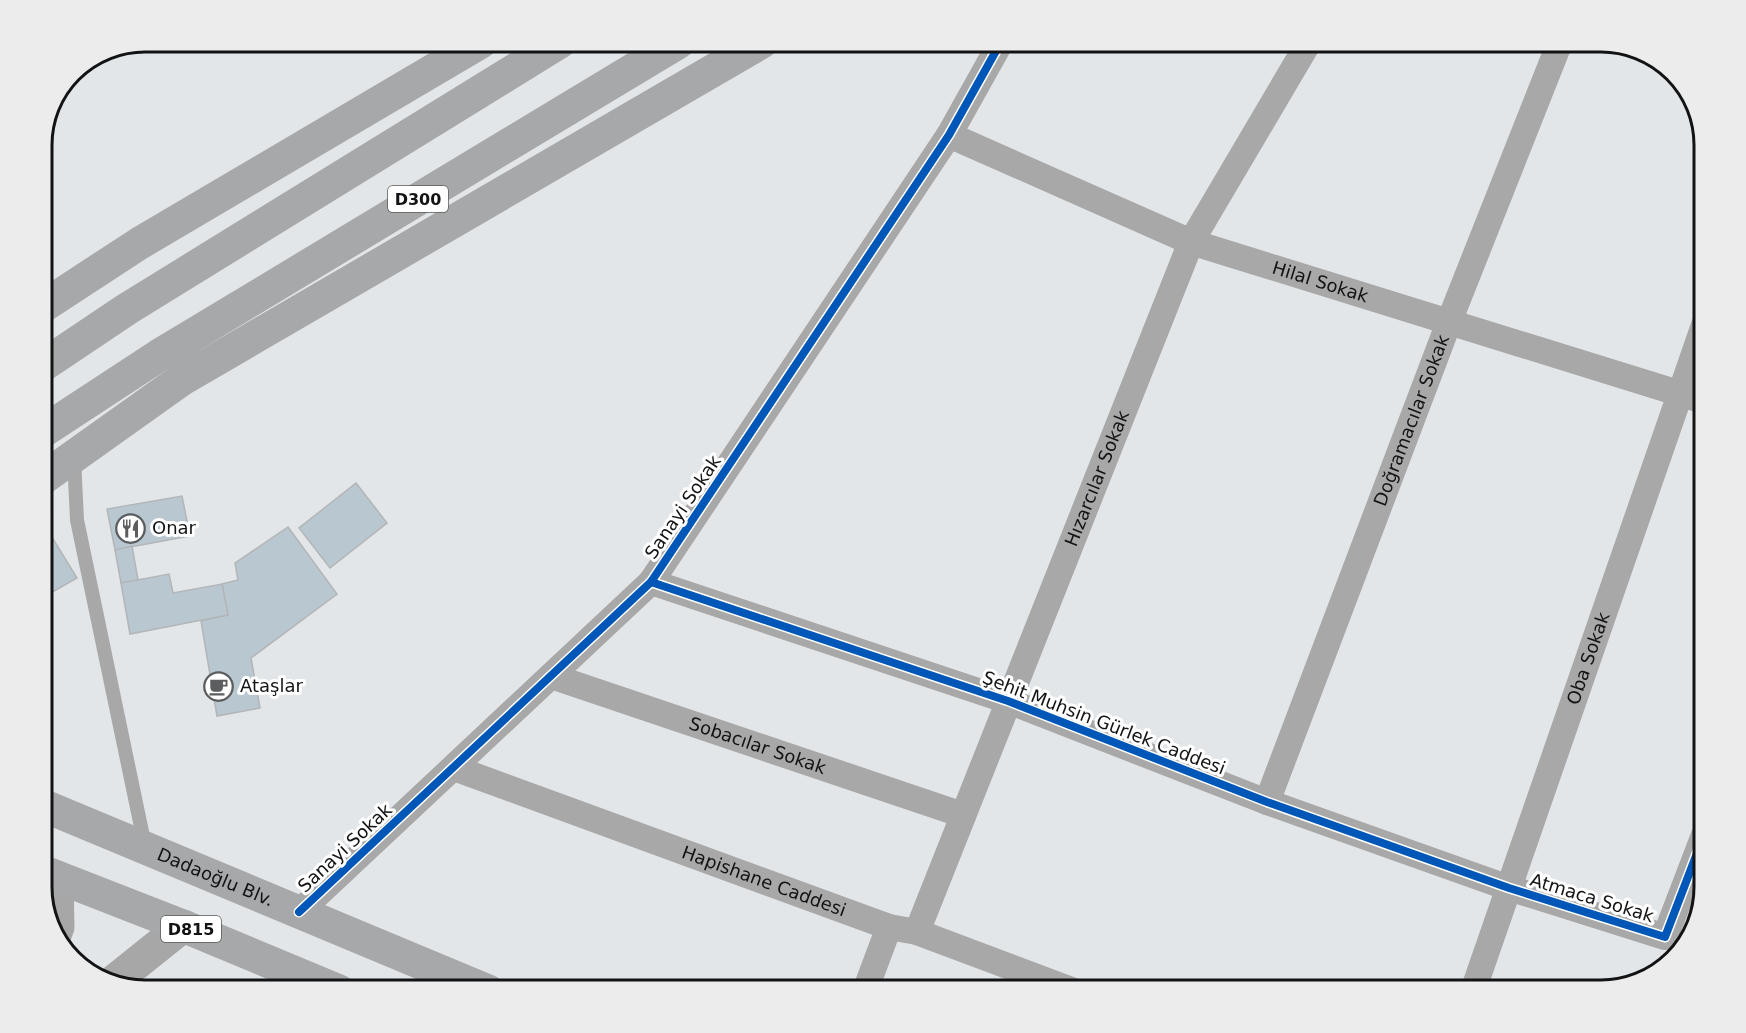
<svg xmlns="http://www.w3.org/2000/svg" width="1746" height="1033" font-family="'DejaVu Sans',sans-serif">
<rect width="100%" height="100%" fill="#e3e6e8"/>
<g fill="#b9c7d1" stroke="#b3b5b6" stroke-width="1.5">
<polygon points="356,483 387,523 330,568 299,528"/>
<polygon points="182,496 190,536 115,550 107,509"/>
<polygon points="42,521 77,578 42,598"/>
<polygon points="288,527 337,594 251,658 260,708 217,716 201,621 228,615 222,584 238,580 235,563"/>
<polygon points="132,546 138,580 121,583 115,550"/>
<polygon points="169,574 173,593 222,584 228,615 130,634 121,583"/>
</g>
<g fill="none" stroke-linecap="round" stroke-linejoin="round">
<polyline stroke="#a8a8a8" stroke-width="14" points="74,458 77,520 145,846"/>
<g stroke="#a8a8a8" stroke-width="26">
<path id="s1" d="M949 135 1191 242 1704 401"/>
<polyline points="651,582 1008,701 1267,802 1509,888 1665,937 1704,835"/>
<path id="s2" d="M551 676 963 815"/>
<path id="s3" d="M454 768 889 927 917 932 1074 991"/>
<path id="s4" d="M1267 802 1449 322 1560 42"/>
<polyline points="299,912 651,582 949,135 1001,42"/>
<path id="s5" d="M917 932 1191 242 1309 42"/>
<polyline points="865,991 889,927"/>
<path id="s6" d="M1473 991 1704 325"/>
</g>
<g stroke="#a7a7a7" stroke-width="33">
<polyline points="55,935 58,927 57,877"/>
<polyline points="113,982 183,926"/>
</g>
<g stroke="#a7a8a9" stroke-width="33">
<polyline points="42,307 140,243 481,42"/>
<polyline points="42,366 127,309 560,42"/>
<polyline points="42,432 158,356 679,42"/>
<polyline points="42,479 181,380 762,42"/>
<path id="s7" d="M42 805 488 991"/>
<polyline points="42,871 183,926 339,991"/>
</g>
<defs>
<g id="cycleway">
<polyline points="651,582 1008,701 1267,802 1509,888 1665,937 1704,835"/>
<polyline points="299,912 651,582 949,135 1001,42"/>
</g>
</defs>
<use href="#cycleway" stroke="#fff" stroke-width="11"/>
<use href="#cycleway" stroke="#0057b8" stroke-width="8"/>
</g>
<defs>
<symbol id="restaurant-ring" viewBox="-11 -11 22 22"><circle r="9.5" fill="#fff" stroke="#5b5d5e" stroke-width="1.5"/><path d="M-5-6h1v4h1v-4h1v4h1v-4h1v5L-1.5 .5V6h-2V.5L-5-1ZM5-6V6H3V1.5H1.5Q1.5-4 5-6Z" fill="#5b5d5e"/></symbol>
<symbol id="cafe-ring" viewBox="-11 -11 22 22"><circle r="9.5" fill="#fff" stroke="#5b5d5e" stroke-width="1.5"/><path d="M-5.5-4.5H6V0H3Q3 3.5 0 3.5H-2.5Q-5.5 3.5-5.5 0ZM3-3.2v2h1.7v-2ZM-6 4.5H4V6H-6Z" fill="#5b5d5e"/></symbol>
</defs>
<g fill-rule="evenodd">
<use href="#restaurant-ring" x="114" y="512" width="33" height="33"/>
<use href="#cafe-ring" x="202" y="670" width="33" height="33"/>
</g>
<g text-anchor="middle" stroke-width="6" stroke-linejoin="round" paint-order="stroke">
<g fill="#fff" stroke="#595a5a" stroke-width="1.5">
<rect x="388" y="186" width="60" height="26" rx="4.5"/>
<rect x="161" y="916" width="60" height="26" rx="4.5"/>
</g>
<g font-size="16" font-weight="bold" fill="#121314">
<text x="418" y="205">D300</text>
<text x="191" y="935">D815</text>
</g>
<g font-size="18" fill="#121314" stroke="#fff">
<text dy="6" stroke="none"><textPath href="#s1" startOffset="400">Hilal Sokak</textPath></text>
<text dy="6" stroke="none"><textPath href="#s4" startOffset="408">Doğramacılar Sokak</textPath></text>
<text dy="6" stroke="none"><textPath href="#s5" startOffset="488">Hızarcılar Sokak</textPath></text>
<text transform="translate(683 507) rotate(-56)" y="6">Sanayi Sokak</text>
<text dy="6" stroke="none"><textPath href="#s6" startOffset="352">Oba Sokak</textPath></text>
<text transform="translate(1104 723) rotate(21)" y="6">Şehit Muhsin Gürlek Caddesi</text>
<text dy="6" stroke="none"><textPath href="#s2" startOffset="218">Sobacılar Sokak</textPath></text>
<text transform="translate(345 848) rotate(-43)" y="6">Sanayi Sokak</text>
<text dy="6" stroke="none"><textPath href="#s7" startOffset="188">Dadaoğlu Blv.</textPath></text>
<text dy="6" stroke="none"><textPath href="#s3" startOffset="330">Hapishane Caddesi</textPath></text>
<text transform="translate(1592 898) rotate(17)" y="6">Atmaca Sokak</text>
</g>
<g font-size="18" fill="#121314" stroke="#fff" text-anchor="start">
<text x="152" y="534">Onar</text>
<text x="240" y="692">Ataşlar</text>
</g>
</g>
<path d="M0 0H1746V1033H0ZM145 52H1601A93 93 0 0 1 1694 145V887A93 93 0 0 1 1601 980H145A93 93 0 0 1 52 887V145A93 93 0 0 1 145 52Z" fill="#ececec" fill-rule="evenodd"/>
<path fill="none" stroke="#121314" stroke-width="3" d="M145 52H1601A93 93 0 0 1 1694 145V887A93 93 0 0 1 1601 980H145A93 93 0 0 1 52 887V145A93 93 0 0 1 145 52Z"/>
</svg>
